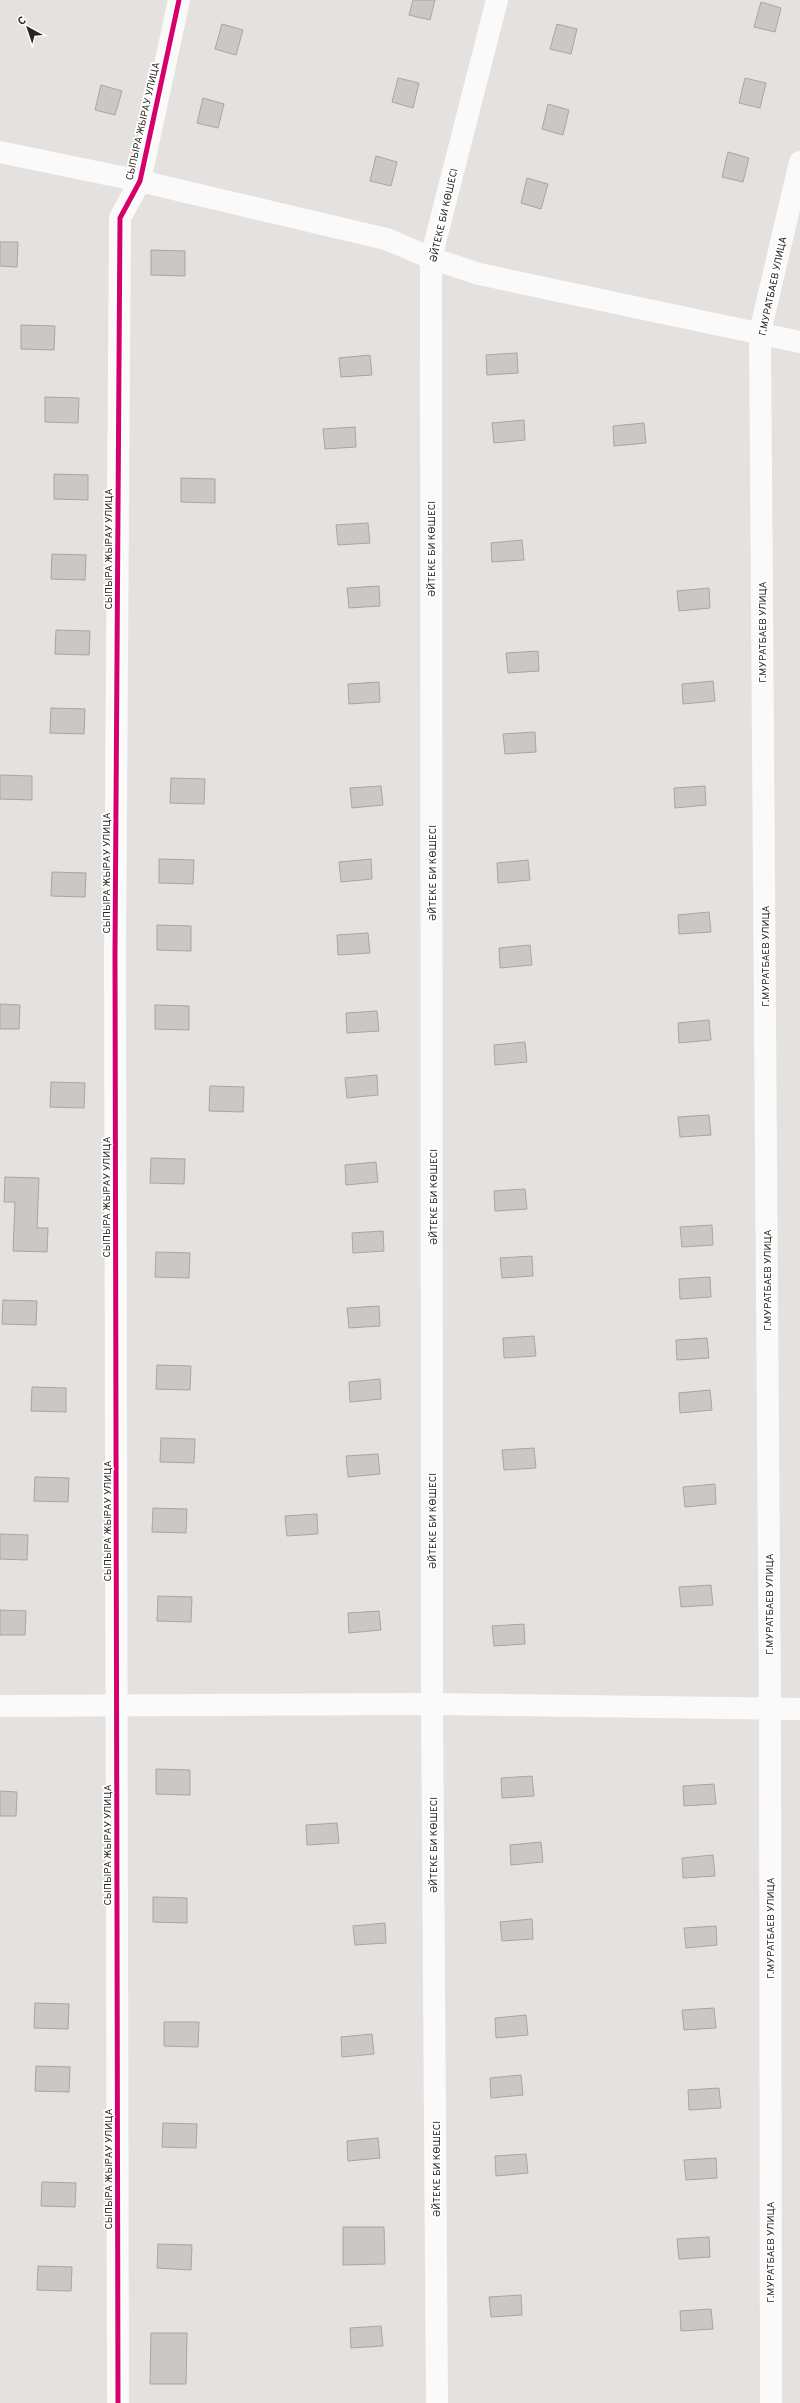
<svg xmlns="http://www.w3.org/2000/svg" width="800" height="2403" font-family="Overpass,sans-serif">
<rect width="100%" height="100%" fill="#e4e1de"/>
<g fill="#cac8c5" stroke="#a8a6a3">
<polygon points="413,0 435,0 430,20 409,15"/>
<polygon points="761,2 781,8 775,32 754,27"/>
<polygon points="222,24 243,30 236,55 215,49"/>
<polygon points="557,24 577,29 571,54 550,49"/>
<polygon points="398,78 419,83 413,108 392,102"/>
<polygon points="745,78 766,83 760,108 739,103"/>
<polygon points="101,85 122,91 115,115 95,110"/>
<polygon points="203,98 224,104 218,128 197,123"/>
<polygon points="548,104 569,110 563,135 542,129"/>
<polygon points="728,152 749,158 743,182 722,177"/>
<polygon points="376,156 397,162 391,186 370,181"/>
<polygon points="527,178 548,184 541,209 521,203"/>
<polygon points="0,242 18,242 17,267 0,266"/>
<polygon points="151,250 185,251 185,276 151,275"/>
<polygon points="21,325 55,326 54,350 21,349"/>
<polygon points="517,353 518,373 487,375 486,355"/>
<polygon points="370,355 372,375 341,377 339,358"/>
<polygon points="45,397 79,398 78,423 45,422"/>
<polygon points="524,420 525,440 494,443 492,423"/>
<polygon points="644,423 646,443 614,446 613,426"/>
<polygon points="355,427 356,447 325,449 323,429"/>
<polygon points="54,474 88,475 88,500 54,499"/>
<polygon points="181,478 215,479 215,503 181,502"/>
<polygon points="368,523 370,543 338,545 336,525"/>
<polygon points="522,540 524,560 492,562 491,543"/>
<polygon points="52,554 86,555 85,580 51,579"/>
<polygon points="379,586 380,606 349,608 347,588"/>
<polygon points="709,588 710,608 679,611 677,591"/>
<polygon points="56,630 90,631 89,655 55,654"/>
<polygon points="538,651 539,671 508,673 506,653"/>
<polygon points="713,681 715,701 683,704 682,684"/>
<polygon points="379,682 380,702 349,704 348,684"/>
<polygon points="51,708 85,709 84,734 50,733"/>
<polygon points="535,732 536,752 505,754 503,734"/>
<polygon points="0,775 32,776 32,800 0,799"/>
<polygon points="171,778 205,779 204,804 170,803"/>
<polygon points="381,786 383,805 352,808 350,788"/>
<polygon points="705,786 706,805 675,808 674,788"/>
<polygon points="159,859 194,860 193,884 159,883"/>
<polygon points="371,859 372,879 341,882 339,862"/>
<polygon points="528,860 530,880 498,883 497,863"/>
<polygon points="52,872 86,873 85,897 51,896"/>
<polygon points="709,912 711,932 679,934 678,915"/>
<polygon points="157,925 191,926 191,951 157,950"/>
<polygon points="368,933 370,953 338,955 337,935"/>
<polygon points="530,945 532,965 500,968 499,948"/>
<polygon points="0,1004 20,1005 19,1029 0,1029"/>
<polygon points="155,1005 189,1006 189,1030 155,1029"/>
<polygon points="377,1011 379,1031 347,1033 346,1013"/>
<polygon points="709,1020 711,1040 679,1043 678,1023"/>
<polygon points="525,1042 527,1062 495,1065 494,1045"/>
<polygon points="377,1075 378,1095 347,1098 345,1078"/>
<polygon points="51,1082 85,1083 84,1108 50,1107"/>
<polygon points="210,1086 244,1087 243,1112 209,1111"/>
<polygon points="709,1115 711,1135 680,1137 678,1117"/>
<polygon points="151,1158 185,1159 184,1184 150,1183"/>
<polygon points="376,1162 378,1182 346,1185 345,1165"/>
<polygon points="5,1177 39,1178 37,1228 48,1228 47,1252 13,1251 15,1202 4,1202"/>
<polygon points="525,1189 527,1209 495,1211 494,1191"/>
<polygon points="712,1225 713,1245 682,1247 680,1227"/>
<polygon points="383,1231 384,1251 353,1253 352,1233"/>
<polygon points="156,1252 190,1253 189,1278 155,1277"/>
<polygon points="532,1256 533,1276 502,1278 500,1258"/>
<polygon points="710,1277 711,1297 680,1299 679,1279"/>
<polygon points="3,1300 37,1301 36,1325 2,1324"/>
<polygon points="379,1306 380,1326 349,1328 347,1308"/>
<polygon points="534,1336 536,1356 504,1358 503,1338"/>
<polygon points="707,1338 709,1358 677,1360 676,1340"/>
<polygon points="157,1365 191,1366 190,1390 156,1389"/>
<polygon points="380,1379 381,1399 350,1402 349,1382"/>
<polygon points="32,1387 66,1388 66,1412 31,1411"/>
<polygon points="710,1390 712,1410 680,1413 679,1393"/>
<polygon points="161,1438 195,1439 194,1463 160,1462"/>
<polygon points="534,1448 536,1468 504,1470 502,1450"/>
<polygon points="378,1454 380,1474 348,1477 346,1456"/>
<polygon points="35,1477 69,1478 68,1502 34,1501"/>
<polygon points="715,1484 716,1504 685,1507 683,1487"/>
<polygon points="153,1508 187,1509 186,1533 152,1532"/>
<polygon points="317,1514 318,1534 287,1536 285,1516"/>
<polygon points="0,1534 28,1535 27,1560 0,1559"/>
<polygon points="711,1585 713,1605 681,1607 679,1587"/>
<polygon points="158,1596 192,1597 191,1622 157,1621"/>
<polygon points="0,1610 26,1611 25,1635 0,1635"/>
<polygon points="379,1611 381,1630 349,1633 348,1613"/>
<polygon points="524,1624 525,1644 494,1646 492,1626"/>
<polygon points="156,1769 190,1770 190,1795 156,1794"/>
<polygon points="532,1776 534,1796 502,1798 501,1778"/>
<polygon points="714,1784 716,1804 684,1806 683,1786"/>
<polygon points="0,1791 17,1792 16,1816 0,1816"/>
<polygon points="337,1823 339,1843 307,1845 306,1825"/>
<polygon points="541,1842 543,1862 511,1865 510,1845"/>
<polygon points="713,1855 715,1876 683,1878 682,1858"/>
<polygon points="153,1897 187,1898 187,1923 153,1922"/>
<polygon points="532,1919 533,1939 502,1941 500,1922"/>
<polygon points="385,1923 386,1943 355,1945 353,1926"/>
<polygon points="716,1926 717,1945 686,1948 684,1928"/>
<polygon points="35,2003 69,2004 68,2029 34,2028"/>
<polygon points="714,2008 716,2028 684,2030 682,2010"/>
<polygon points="526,2015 528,2035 496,2038 495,2018"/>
<polygon points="164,2022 199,2022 198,2047 164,2046"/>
<polygon points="372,2034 374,2054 342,2057 341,2037"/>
<polygon points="36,2066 70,2067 69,2092 35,2091"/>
<polygon points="521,2075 523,2095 491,2098 490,2078"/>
<polygon points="719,2088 721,2108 689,2110 688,2090"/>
<polygon points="163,2123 197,2124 196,2148 162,2147"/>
<polygon points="378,2138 380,2158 348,2161 347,2141"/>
<polygon points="526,2154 528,2173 496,2176 495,2156"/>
<polygon points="716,2158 717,2178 686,2180 684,2160"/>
<polygon points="42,2182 76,2183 75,2207 41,2206"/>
<polygon points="343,2227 384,2227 385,2264 343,2265"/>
<polygon points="709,2237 710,2257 679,2259 677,2239"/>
<polygon points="158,2244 192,2245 191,2270 157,2268"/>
<polygon points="38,2266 72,2267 71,2291 37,2290"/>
<polygon points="521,2295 522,2315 491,2317 489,2297"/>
<polygon points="711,2309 713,2329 681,2331 680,2311"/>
<polygon points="381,2326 383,2346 351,2348 350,2328"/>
<polygon points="151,2333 187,2333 186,2384 150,2384"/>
</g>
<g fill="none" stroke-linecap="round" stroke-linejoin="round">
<g stroke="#fbfafa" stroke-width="22">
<polyline points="0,152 140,181 386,239 431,258 479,274 800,342"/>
<polyline points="0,1706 432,1704 800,1709"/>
<polyline points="118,2403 115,954 120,218 140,181 179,0"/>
<polyline points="437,2403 432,1704 431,258 497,0"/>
<polyline points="771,2403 770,1709 760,332 800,162"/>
</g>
<defs>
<polyline id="cycleway" points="118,2403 115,954 120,218 140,181 179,0"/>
</defs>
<use href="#cycleway" stroke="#fff" stroke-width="8"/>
<use href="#cycleway" stroke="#d6006c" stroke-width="5"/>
</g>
<g text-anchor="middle" stroke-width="3.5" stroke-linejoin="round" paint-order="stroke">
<g font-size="10" fill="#282623" stroke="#fff">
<text transform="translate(142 121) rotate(-77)" y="4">СЫПЫРА ЖЫРАУ УЛИЦА</text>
<text transform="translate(443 215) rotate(-77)" y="4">ӘЙТЕКЕ БИ КӨШЕСІ</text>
<text transform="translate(772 286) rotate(-78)" y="4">Г.МУРАТБАЕВ УЛИЦА</text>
<text transform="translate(108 549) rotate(-90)" y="4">СЫПЫРА ЖЫРАУ УЛИЦА</text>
<text transform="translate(431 549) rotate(-90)" y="4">ӘЙТЕКЕ БИ КӨШЕСІ</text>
<text transform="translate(762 632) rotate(-90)" y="4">Г.МУРАТБАЕВ УЛИЦА</text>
<text transform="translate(106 873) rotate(-90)" y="4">СЫПЫРА ЖЫРАУ УЛИЦА</text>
<text transform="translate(432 873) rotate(-90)" y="4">ӘЙТЕКЕ БИ КӨШЕСІ</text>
<text transform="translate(765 956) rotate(-90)" y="4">Г.МУРАТБАЕВ УЛИЦА</text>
<text transform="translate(106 1197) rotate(-90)" y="4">СЫПЫРА ЖЫРАУ УЛИЦА</text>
<text transform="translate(433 1197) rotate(-90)" y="4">ӘЙТЕКЕ БИ КӨШЕСІ</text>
<text transform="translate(767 1280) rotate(-90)" y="4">Г.МУРАТБАЕВ УЛИЦА</text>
<text transform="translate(107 1521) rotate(-90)" y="4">СЫПЫРА ЖЫРАУ УЛИЦА</text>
<text transform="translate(432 1521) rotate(-90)" y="4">ӘЙТЕКЕ БИ КӨШЕСІ</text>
<text transform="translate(769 1604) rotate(-90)" y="4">Г.МУРАТБАЕВ УЛИЦА</text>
<text transform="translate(107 1845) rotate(-90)" y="4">СЫПЫРА ЖЫРАУ УЛИЦА</text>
<text transform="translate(433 1845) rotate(-90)" y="4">ӘЙТЕКЕ БИ КӨШЕСІ</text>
<text transform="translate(770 1928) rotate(-90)" y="4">Г.МУРАТБАЕВ УЛИЦА</text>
<text transform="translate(108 2169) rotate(-90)" y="4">СЫПЫРА ЖЫРАУ УЛИЦА</text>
<text transform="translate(436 2169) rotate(-90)" y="4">ӘЙТЕКЕ БИ КӨШЕСІ</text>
<text transform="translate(770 2252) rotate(-90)" y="4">Г.МУРАТБАЕВ УЛИЦА</text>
</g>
</g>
<g transform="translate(28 28) rotate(320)" stroke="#ffffff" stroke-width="3" paint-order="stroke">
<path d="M0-3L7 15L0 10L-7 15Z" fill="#282623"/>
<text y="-6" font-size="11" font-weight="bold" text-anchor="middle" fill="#282623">С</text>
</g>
</svg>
